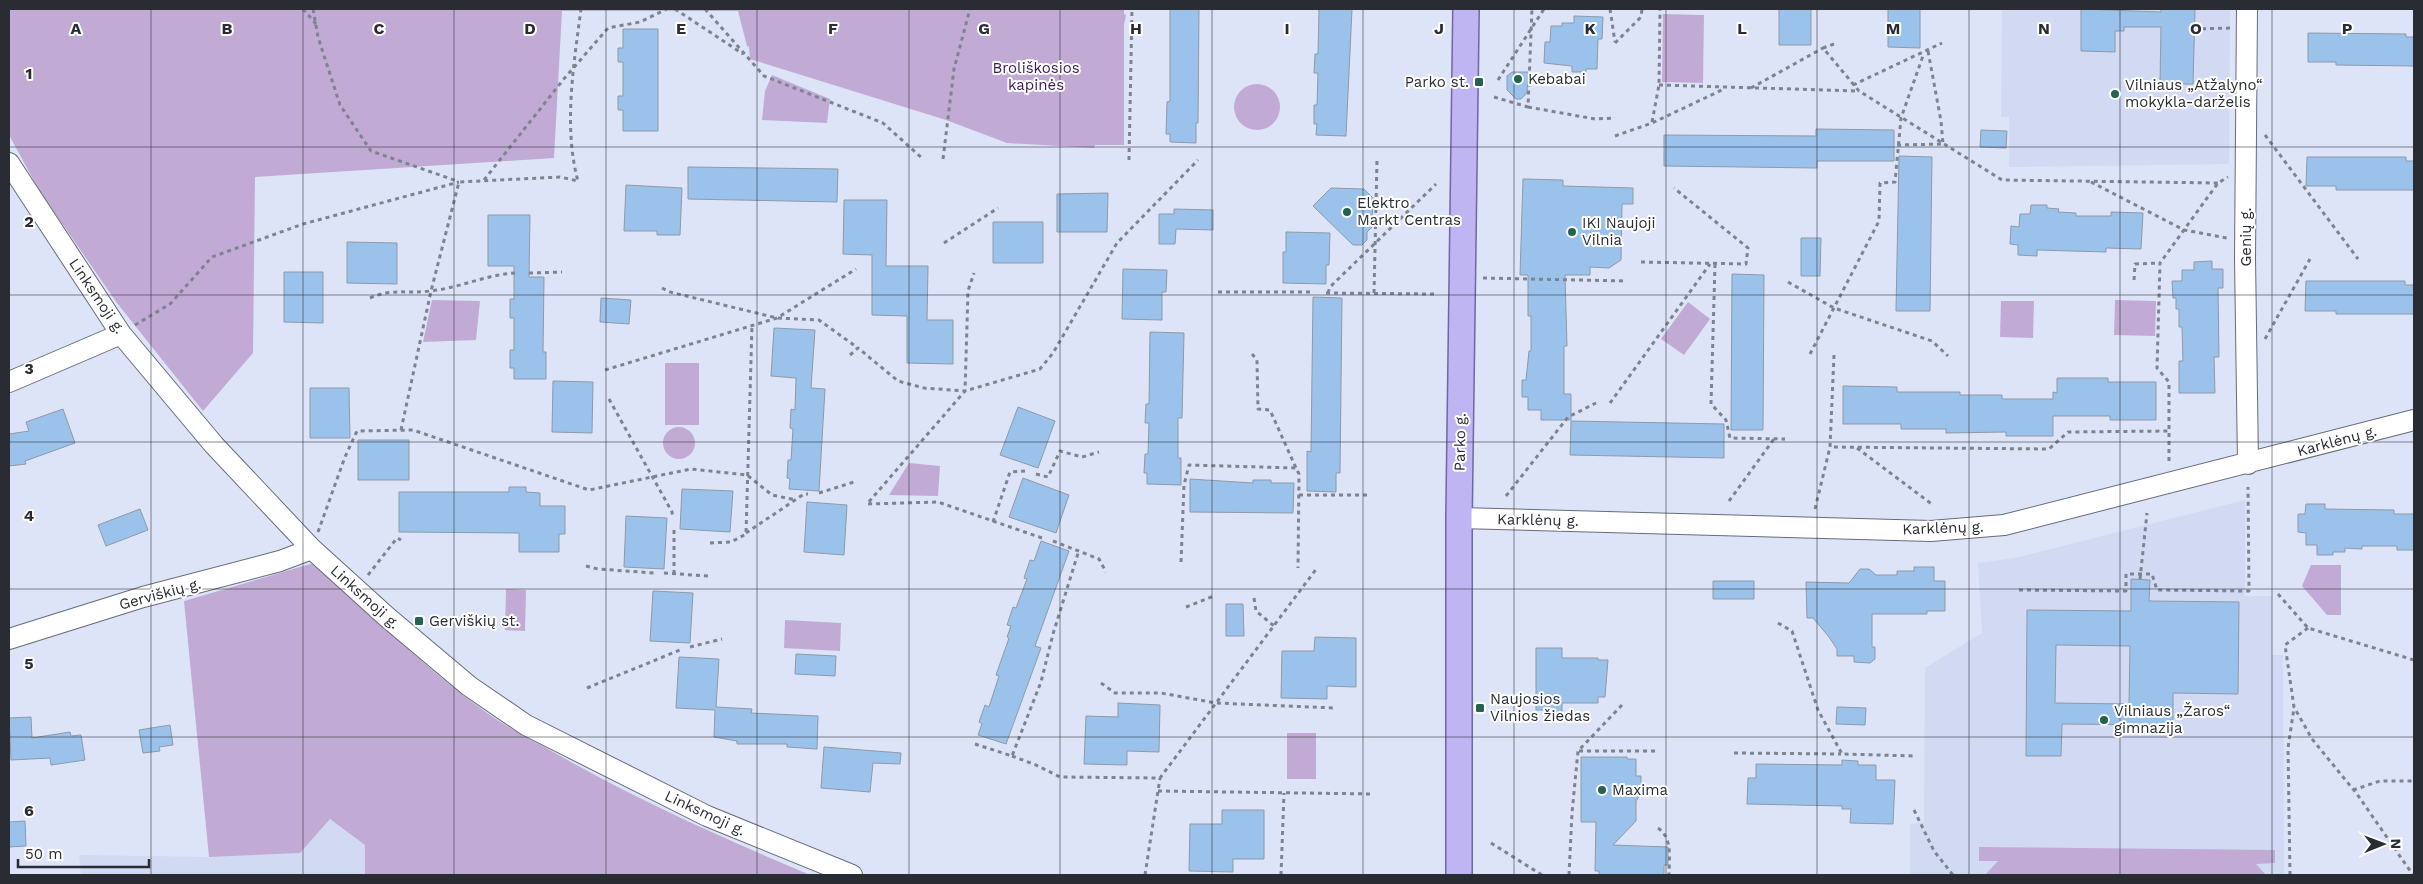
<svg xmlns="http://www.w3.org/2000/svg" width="2423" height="884" font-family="'Work Sans',sans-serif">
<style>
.built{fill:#d1d9f3}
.green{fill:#c1abd5}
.building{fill:#9bc2eb;stroke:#8d9aa9;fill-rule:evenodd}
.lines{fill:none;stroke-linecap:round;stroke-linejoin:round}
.minor-casing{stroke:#666c7d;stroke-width:22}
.major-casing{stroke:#6f65aa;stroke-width:28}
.path{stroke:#7f8390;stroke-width:3;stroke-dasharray:4 4;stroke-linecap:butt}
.minor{stroke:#fff;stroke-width:20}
.major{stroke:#bfb5f2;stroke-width:25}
.grid{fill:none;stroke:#292c33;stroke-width:1;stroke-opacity:0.55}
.poi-dot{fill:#226351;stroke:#fff;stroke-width:2}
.labels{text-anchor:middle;stroke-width:4;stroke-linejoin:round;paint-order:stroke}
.park-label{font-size:15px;fill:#3d1c54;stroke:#fff}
.poi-label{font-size:15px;fill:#292c33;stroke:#fff;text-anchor:start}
.street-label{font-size:15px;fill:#292c33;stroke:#fff}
.grid-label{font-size:16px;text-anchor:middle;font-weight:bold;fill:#292c33;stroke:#fff;stroke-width:4;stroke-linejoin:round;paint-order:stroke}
</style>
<rect width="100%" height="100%" fill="#dde4f7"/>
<!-- built -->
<path class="built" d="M 2002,9 L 2230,9 L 2229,164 L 2009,167 L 2009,117 L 2001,117 Z
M 2245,500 L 2245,596 L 2272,596 L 2272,655 L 2283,655 L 2284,875 L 1910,875 L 1910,824 L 1924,822 L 1925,668 L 1982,633 L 1978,563 L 2015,558 Z
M 330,819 L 365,845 L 365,875 L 81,875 L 79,855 L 209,857 L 300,853 Z"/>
<!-- green -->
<path class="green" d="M 9,9 L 1124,9 L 1124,14 L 1126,15 L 1124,25 L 1124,145 L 1095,145 L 1094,148 L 1007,143 L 946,120 L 750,59 L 749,47 L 747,46 L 738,11 L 562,11 L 554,158 L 255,177 L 253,353 L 203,411 L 117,303 L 39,190 L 9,135 Z
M 1663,14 L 1704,15 L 1703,83 L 1662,82 Z
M 772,75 L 830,99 L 827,123 L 762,120 L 765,91 Z
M1234 107a23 23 0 1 1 46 0a23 23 0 1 1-46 0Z
M 432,300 L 480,301 L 476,340 L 423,342 Z
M 2115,300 L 2156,301 L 2155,336 L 2114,335 Z
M 2001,301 L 2034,301 L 2033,338 L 2000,337 Z
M 1688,302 L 1710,319 L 1684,355 L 1661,339 Z
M 665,363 L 699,363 L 699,425 L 665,425 Z
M663 443a16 16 0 1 1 32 0a16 16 0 1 1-32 0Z
M 909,463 L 940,466 L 938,496 L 889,495 Z
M 317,562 C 375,618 432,676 499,721 C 517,733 536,742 555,753 C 637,800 723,838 810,875 L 365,875 L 365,845 L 330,819 L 300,853 L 209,857 L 184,601 Z
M 2311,565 L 2341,565 L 2341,615 L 2327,615 L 2302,586 Z
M 506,589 L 526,590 L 525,631 L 505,630 Z
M 785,620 L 841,623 L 840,651 L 784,648 Z
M 1287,733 L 1316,733 L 1316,779 L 1287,779 Z
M 1979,847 L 2275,850 L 2275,863 L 2256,864 L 2266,875 L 1985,875 L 1998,861 L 1979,861 Z"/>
<!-- building -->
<path class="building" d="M 1170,9 L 1199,9 L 1198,123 L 1196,123 L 1196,143 L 1170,142 L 1170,134 L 1166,134 L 1167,102 L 1170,101 Z
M 1319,9 L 1352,9 L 1346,136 L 1316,135 L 1317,124 L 1314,124 L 1314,105 L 1317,105 L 1318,73 L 1314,73 L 1315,54 L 1318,54 Z
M 1779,9 L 1811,9 L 1811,45 L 1779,45 Z
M 1888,9 L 1920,9 L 1920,48 L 1888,47 Z
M 2081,9 L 2161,12 L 2161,9 L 2195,9 L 2193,84 L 2160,84 L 2161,27 L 2124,27 L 2124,31 L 2115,31 L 2115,52 L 2081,51 Z
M 1574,16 L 1603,17 L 1602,39 L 1598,39 L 1597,69 L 1586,69 L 1586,72 L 1572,72 L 1572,66 L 1544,63 L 1545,42 L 1550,42 L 1551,26 L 1562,26 L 1562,23 L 1574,23 Z
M 623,29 L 658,29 L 658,131 L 623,131 L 623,110 L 618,110 L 618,96 L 623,96 L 623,62 L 618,62 L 618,48 L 623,48 Z
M 2308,33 L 2406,34 L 2406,37 L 2414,37 L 2414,66 L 2336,65 L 2336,62 L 2308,62 Z
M 1512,72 L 1528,72 L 1527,93 L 1521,99 L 1516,99 L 1507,90 L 1507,76 Z
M 1816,129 L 1894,130 L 1894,161 L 1817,161 L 1817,168 L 1664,166 L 1664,135 L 1816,136 Z
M 1981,130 L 2007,131 L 2006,148 L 1980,147 Z
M 1899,156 L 1932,157 L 1930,311 L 1896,311 Z
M 2307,157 L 2406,157 L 2406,161 L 2414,161 L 2414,190 L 2336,190 L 2336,186 L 2306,186 Z
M 688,167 L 838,169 L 837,202 L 688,199 Z
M 1523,179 L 1563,180 L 1563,186 L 1633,188 L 1633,204 L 1622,204 L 1621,260 L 1609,268 L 1590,267 L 1590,275 L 1565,275 L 1567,346 L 1564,346 L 1564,394 L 1571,394 L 1571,420 L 1541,420 L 1541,410 L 1528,410 L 1528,397 L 1522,397 L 1522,380 L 1526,380 L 1529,351 L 1531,351 L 1531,316 L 1528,316 L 1528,275 L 1520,275 Z
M 626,185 L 682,188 L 680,235 L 657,235 L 657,231 L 624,231 Z
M 1331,188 L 1364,189 L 1373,198 L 1372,227 L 1367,232 L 1367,240 L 1362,245 L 1353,245 L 1313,206 Z
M 1108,193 L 1107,232 L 1057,232 L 1057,194 Z
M 844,200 L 887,200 L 886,266 L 928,266 L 927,320 L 953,320 L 953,364 L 907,363 L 907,316 L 872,315 L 872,255 L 843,254 Z
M 2031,205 L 2047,205 L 2047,208 L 2059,209 L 2058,212 L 2076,213 L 2076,216 L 2111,216 L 2111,212 L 2143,213 L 2141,249 L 2106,248 L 2106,252 L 2037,250 L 2037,256 L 2018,255 L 2018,245 L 2010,244 L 2011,226 L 2019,227 L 2020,214 L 2030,214 Z
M 1174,209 L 1213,210 L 1213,230 L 1176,229 L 1175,244 L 1159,244 L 1159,214 L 1174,214 Z
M 488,215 L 530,215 L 529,277 L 544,277 L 543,352 L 546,352 L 546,379 L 514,379 L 514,368 L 510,368 L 510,350 L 514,350 L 514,318 L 510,318 L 510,299 L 514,299 L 514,266 L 488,266 Z
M 993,222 L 1043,222 L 1043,263 L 993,263 Z
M 1286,232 L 1330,233 L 1329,265 L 1326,265 L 1326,284 L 1283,283 L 1283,252 L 1286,252 Z
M 1801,238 L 1821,238 L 1820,276 L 1801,276 Z
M 347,242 L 397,243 L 397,284 L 347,283 Z
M 2212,261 L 2212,269 L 2223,269 L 2223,288 L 2218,288 L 2219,357 L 2214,357 L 2215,393 L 2179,393 L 2179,361 L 2183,361 L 2182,327 L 2179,327 L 2179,309 L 2176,309 L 2176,298 L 2173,298 L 2172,281 L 2182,281 L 2182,270 L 2194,270 L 2194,262 Z
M 1123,269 L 1167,270 L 1166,292 L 1162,292 L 1162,320 L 1122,319 Z
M 284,272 L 323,272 L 323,323 L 284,322 Z
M 1732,274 L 1764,275 L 1763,430 L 1731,430 Z
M 2306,281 L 2405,281 L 2405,285 L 2414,285 L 2414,314 L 2336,314 L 2336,311 L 2305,311 Z
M 1313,297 L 1342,298 L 1340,473 L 1336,473 L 1336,492 L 1307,491 L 1307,451 L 1311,452 Z
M 601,298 L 631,300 L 629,324 L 600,322 Z
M 774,328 L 815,330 L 811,388 L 825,389 L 819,491 L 789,489 L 790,479 L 787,478 L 788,460 L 791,460 L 793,429 L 790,428 L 791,409 L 795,410 L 796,378 L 771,376 Z
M 1150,332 L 1184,333 L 1182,418 L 1178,418 L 1178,458 L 1181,458 L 1181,485 L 1147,484 L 1147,473 L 1144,473 L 1145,454 L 1148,454 L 1149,423 L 1145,423 L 1146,404 L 1149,404 Z
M 2057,378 L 2108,378 L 2108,382 L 2156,382 L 2156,420 L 2110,420 L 2110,416 L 2053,416 L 2053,436 L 2006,436 L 2006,432 L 1946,433 L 1946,429 L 1901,429 L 1901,424 L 1843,424 L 1843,386 L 1897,387 L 1897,392 L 1960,392 L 1960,395 L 2002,395 L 2002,399 L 2053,399 L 2053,392 L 2057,393 Z
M 553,381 L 593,382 L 592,433 L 552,432 Z
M 310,388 L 349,388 L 350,438 L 310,438 Z
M 1018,407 L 1055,421 L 1038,468 L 1000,455 Z
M 63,409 L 75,443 L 25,461 L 26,464 L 9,466 L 9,434 L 29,431 L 26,422 Z
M 1571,421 L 1724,424 L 1724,458 L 1570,455 Z
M 358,440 L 409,440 L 409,480 L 358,480 Z
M 1023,478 L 1069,495 L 1056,533 L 1009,517 Z
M 1190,479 L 1253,483 L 1253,480 L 1271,480 L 1271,483 L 1294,483 L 1293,513 L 1190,512 Z
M 509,487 L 526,487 L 526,492 L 540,493 L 540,506 L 565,506 L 565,534 L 559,534 L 559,552 L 519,552 L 519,533 L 399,532 L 399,492 L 509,492 Z
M 682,489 L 733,491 L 730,532 L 680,529 Z
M 807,502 L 847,505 L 844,555 L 804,552 Z
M 2306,504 L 2325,504 L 2325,509 L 2394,510 L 2394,514 L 2414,514 L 2414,550 L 2397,550 L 2397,546 L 2362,546 L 2362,549 L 2345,548 L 2345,552 L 2333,552 L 2333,555 L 2317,555 L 2317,545 L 2306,545 L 2306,533 L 2298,532 L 2298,514 L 2305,514 Z
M 140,509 L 148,530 L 106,546 L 98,525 Z
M 626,516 L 667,518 L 664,569 L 624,567 Z
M 1041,541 L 1069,551 L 1035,646 L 1041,648 L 1006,744 L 978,735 L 982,724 L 979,722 L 985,705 L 989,707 L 999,676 L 996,675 L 1009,638 L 1007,637 L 1011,626 L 1007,625 L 1013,607 L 1016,608 L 1027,579 L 1024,578 L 1030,560 L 1034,561 Z
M 1914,567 L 1934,567 L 1934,581 L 1945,581 L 1945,611 L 1927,611 L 1927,614 L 1872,614 L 1872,647 L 1875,647 L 1875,659 L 1870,663 L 1854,662 L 1854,656 L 1837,656 L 1837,649 L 1829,637 L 1813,618 L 1807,618 L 1806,582 L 1849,583 L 1860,569 L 1869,569 L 1876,575 L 1897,575 L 1897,571 L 1914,571 Z
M 2131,579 L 2150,580 L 2149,601 L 2239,602 L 2238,694 L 2173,693 L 2173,725 L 2062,724 L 2061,756 L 2026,756 L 2027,610 L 2131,611 ZM 2056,645 L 2130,646 L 2129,704 L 2055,703 Z
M 1713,581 L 1754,581 L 1754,599 L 1713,599 Z
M 653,591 L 693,593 L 690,643 L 650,641 Z
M 1226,604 L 1243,604 L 1244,636 L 1226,636 Z
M 1315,637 L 1356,638 L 1356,687 L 1327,686 L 1327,699 L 1281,698 L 1282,651 L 1314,651 Z
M 1536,648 L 1562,648 L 1562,658 L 1598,658 L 1598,660 L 1608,660 L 1605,697 L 1598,697 L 1598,703 L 1562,703 L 1562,716 L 1548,716 L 1549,710 L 1536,710 Z
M 796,654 L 836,656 L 835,676 L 795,674 Z
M 679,657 L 719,659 L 716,707 L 752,709 L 751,713 L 818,716 L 817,749 L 787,747 L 787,744 L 737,744 L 737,741 L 714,737 L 715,710 L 676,708 Z
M 1118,703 L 1160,705 L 1159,752 L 1127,751 L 1127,765 L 1084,764 L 1086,716 L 1118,717 Z
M 1837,707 L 1866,708 L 1865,725 L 1836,724 Z
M 31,717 L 32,738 L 70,732 L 71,736 L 81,735 L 85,760 L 51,765 L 50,758 L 11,760 L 9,718 Z
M 170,725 L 173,745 L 159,747 L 160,751 L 143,753 L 139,730 Z
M 824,747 L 901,753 L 900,764 L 873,763 L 870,792 L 821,788 Z
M 1581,757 L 1627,757 L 1627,759 L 1636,759 L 1636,776 L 1641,776 L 1641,794 L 1636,801 L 1636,821 L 1613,845 L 1668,847 L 1668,865 L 1664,865 L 1664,875 L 1599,875 L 1599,871 L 1595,871 L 1596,822 L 1581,822 Z
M 1842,760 L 1858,761 L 1858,765 L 1876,765 L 1876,780 L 1895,780 L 1893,824 L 1850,823 L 1851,809 L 1842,809 L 1842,806 L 1747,804 L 1748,778 L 1756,778 L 1756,764 L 1842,765 Z
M 1222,810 L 1264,810 L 1264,859 L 1233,859 L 1233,872 L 1189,871 L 1190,824 L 1222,824 Z
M 25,821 L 26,846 L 9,847 L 9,822 Z"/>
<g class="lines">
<defs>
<path id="minor" d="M 2247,9 L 2245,258 L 2248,464
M 9,163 L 121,334 L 214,445 L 312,549 L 387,617 L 469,686 L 526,725 L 707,816 L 852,875
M 9,382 L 121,334
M 1459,518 L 1931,531 L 2004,525 L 2414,420
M 9,639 L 143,597 L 280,561 L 312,549"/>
<path id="major" d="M 1459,875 L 1459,518 L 1466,9"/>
</defs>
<!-- minor casing -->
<use href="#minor" class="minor-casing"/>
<!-- major casing -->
<use href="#major" class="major-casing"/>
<!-- path -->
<path class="path" d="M 303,9 L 316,24
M 313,9 L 318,37 L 340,105 L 371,151 L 457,181
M 675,9 L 743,54
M 705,9 L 764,76 L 883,123 L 923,159
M 1610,9 L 1615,42
M 2194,29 L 2231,28
M 1615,43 L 1641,17 L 1642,9
M 1834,44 L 1823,48 L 1859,91 L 2002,180 L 2218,183
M 1498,80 L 1544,9
M 1659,85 L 1858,91
M 1853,85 L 1942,43
M 1751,88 L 1823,48
M 1494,97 L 1528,107 L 1532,9
M 1528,107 L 1595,119 L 1615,118
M 1652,122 L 1659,85 L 1660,9
M 2265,135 L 2358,259
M 1615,136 L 1652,123 L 1724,89
M 1897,145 L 1943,144 L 1941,121 L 1928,51
M 943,159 L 954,69 L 970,9
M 1129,160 L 1132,9
M 484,180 L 563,80 L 608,28 L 640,22 L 667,9
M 2091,182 L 2184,230 L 2227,238
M 944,243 L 998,208
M 1641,262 L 1746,264 L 1748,248 L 1674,188
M 1715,264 L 1711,404 L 1726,420 L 1730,438 L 1785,439
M 529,273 L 562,272
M 1483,278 L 1625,281
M 2134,280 L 2135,264 L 2160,263
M 1788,282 L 1834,308 L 1932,341 L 1948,356
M 662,288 L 670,292 L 777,318 L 819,320 L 858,348
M 1218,292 L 1314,292
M 1326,293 L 1435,294
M 1328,293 L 1330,287 L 1436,184
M 1374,293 L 1377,160
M 370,298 C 393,288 407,294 430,291 C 460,288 487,274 517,273
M 135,325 L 170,304 L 212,257 L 303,224 L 459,182
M 2265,339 L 2310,259
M 1252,354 L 1257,360 L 1258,409 L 1270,410 L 1296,468
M 1810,354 L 1879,221 L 1880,183 L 1895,182 L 1901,118 L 1924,53
M 850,355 L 858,348 L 898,381 L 924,388 L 965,391 L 968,291 L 974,273
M 1834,355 L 1830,447 L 2049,449 L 2068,432 L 2169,431
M 605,370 L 777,318 L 856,269
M 609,399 L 672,512 L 673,518
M 1610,403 L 1710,264
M 401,430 L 431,291 L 459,182 L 560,177 L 578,181 C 563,127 574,63 581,9
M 1857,448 L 1933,505
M 2169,461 L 2169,382 L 2157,368 L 2160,263 L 2218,183 L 2228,177
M 1036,474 L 1048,477 L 1060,451 L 1082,457 L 1099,452
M 819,493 L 854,482
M 1299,495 L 1369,495
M 1506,496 L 1568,417 L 1596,403
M 1729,501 L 1774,439
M 1815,509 L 1830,447
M 993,522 L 1010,472 L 1025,471
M 318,532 L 345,457 L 357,431 L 413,430 L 589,490 L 691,469 L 747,475 L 772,495 L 796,500
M 746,533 L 804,494 L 808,494
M 1042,538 L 938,502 L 867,504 L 965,391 L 1040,369 L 1053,353 L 1117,243 L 1198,160
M 1053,541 L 1099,559 L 1106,572
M 710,543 L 731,542 L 746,534 L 752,325
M 1181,562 L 1184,485 L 1189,465 L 1296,468 L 1299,474 L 1298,568
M 586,566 L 598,569 L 654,573
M 664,573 L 708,576
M 674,574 L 674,529
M 368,575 L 397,538 L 401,540
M 2140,579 L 2147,513
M 2019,590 L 2126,591 L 2126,574 L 2152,574 L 2157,590 L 2249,591 L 2248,487
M 2278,594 L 2308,628 L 2414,660
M 1254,598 L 1256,611 L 1274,626
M 1186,607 L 1214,596
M 1778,623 L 1792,631 L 1818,710 L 1842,754 L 1915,756
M 2308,628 L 2285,645 L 2294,707 L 2312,739 L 2357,794 L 2413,875
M 690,647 L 722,639
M 1101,683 L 1115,693 L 1161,693 L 1216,703 L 1335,708
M 587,688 L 680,650
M 975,744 L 1012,756 L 1041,682 L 1053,634 L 1079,550
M 1579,751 L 1656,751
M 1734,753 L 1841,754
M 1012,756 L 1036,765 L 1060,777 L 1160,778 L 1317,568
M 2353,790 L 2380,781 L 2414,781
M 1158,791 L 1373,794
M 1914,810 L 1934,851 L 1953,875
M 1658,828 C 1673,838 1669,859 1669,875
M 1491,843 L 1542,875
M 1145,875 L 1160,778
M 1281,875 L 1284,793
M 1569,875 L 1572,813 L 1578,751 L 1622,705
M 2290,875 L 2288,748 L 2294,708"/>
<!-- minor -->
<use href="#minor" class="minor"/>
<!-- major -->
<use href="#major" class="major"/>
</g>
<!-- grid -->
<path class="grid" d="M 151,9 L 151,875M 303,9 L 303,875M 454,9 L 454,875M 606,9 L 606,875M 757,9 L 757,875M 909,9 L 909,875M 1060,9 L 1060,875M 1212,9 L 1212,875M 1363,9 L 1363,875M 1514,9 L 1514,875M 1666,9 L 1666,875M 1817,9 L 1817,875M 1969,9 L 1969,875M 2120,9 L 2120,875M 2272,9 L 2272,875M 9,147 L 2414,147M 9,295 L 2414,295M 9,442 L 2414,442M 9,589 L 2414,589M 9,737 L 2414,737"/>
<!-- markers -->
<g class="poi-dot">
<circle cx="1518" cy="79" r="5"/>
<rect x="1474" y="77" width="10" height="10" rx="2.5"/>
<circle cx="2115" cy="94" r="5"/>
<circle cx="1347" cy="212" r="5"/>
<circle cx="1572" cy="232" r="5"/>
<rect x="414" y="616" width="10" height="10" rx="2.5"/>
<rect x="1475" y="703" width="10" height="10" rx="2.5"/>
<circle cx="2104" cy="720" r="5"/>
<circle cx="1602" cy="790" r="5"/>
</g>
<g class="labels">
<!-- park labels -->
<g class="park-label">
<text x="1036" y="73">Broliškosios<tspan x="1036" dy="17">kapinės</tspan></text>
</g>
<!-- poi labels -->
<g class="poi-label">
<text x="1528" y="84">Kebabai</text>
<text x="1469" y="87" text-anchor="end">Parko st.</text>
<text x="2125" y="90">Vilniaus „Atžalyno“<tspan x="2125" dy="17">mokykla-darželis</tspan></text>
<text x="1357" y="208">Elektro<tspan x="1357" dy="17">Markt Centras</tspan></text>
<text x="1582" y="228">IKI Naujoji<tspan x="1582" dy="17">Vilnia</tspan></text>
<text x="429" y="626">Gerviškių st.</text>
<text x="1490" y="704">Naujosios<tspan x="1490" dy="17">Vilnios žiedas</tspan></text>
<text x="2114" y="716">Vilniaus „Žaros“<tspan x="2114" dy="17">gimnazija</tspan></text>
<text x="1612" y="795">Maxima</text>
</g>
<!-- street labels -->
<g class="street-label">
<text transform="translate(2246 237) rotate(-90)" y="5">Genių g.</text>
<text transform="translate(97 296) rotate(56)" y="5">Linksmoji g.</text>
<text transform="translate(2337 441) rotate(-15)" y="5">Karklėnų g.</text>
<text transform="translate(1460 442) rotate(-89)" y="5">Parko g.</text>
<text transform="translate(1538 520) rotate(1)" y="5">Karklėnų g.</text>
<text transform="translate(1943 528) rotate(-2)" y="5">Karklėnų g.</text>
<text transform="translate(160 594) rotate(-15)" y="5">Gerviškių g.</text>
<text transform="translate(365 597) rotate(42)" y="5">Linksmoji g.</text>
<text transform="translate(705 813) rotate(25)" y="5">Linksmoji g.</text>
</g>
</g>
<g class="grid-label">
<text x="76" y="34">A</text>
<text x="227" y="34">B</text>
<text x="379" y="34">C</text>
<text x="530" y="34">D</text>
<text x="681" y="34">E</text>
<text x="833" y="34">F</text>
<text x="984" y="34">G</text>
<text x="1136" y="34">H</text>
<text x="1287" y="34">I</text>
<text x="1439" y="34">J</text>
<text x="1590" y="34">K</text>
<text x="1742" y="34">L</text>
<text x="1893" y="34">M</text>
<text x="2044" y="34">N</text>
<text x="2196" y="34">O</text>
<text x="2347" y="34">P</text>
<text x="29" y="79">1</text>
<text x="29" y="227">2</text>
<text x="29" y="374">3</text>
<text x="29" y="521">4</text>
<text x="29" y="669">5</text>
<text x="29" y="816">6</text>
</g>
<!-- border -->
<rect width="2423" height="884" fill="none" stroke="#292c33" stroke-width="20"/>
<!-- north arrow -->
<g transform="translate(2383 844) rotate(89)" stroke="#ffffff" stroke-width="4" paint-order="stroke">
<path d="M0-4L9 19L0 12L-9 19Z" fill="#292c33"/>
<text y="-8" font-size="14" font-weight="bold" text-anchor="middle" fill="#292c33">N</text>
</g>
<!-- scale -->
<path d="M18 859v8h131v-8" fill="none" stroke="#292c33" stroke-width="2.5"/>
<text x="25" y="859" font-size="15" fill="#292c33" stroke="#ffffff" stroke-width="4" paint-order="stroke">50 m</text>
</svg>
